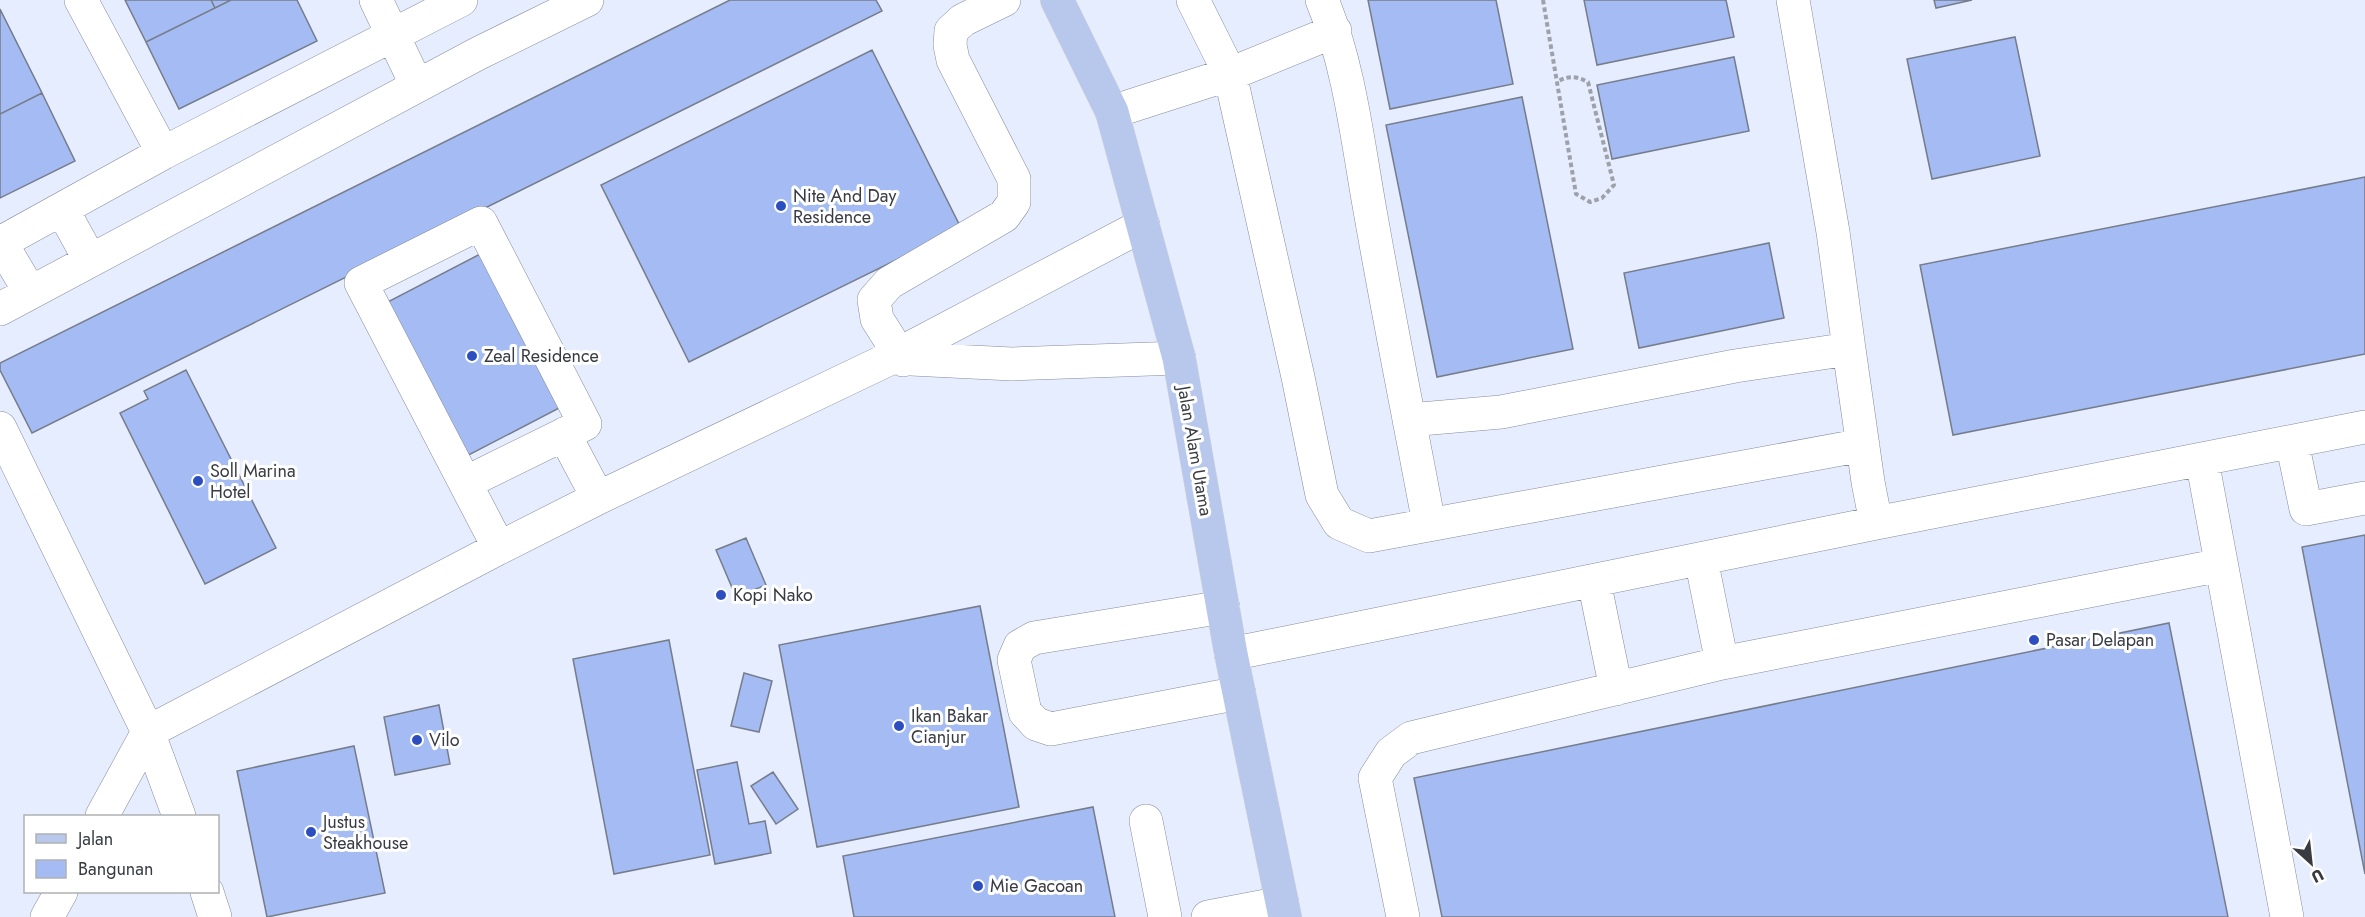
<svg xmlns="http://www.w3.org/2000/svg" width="2365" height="917" font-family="Jost,sans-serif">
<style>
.built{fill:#e5edff;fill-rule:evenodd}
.building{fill:#a4bbf3;stroke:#767c8a;stroke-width:1.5}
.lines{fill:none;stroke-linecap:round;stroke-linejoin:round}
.minor-casing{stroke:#858c9a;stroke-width:34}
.major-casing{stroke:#d3d4d5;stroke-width:34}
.path{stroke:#9ea1a9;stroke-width:4;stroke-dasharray:4.5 3;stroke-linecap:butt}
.minor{stroke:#fff;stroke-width:33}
.major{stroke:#b8c7ec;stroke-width:33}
.poi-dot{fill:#2d4ebe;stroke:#fff;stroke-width:2}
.labels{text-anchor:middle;stroke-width:6;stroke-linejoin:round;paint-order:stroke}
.poi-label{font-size:18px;fill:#383b41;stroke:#fff;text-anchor:start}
.street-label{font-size:18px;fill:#383b41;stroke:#fff}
</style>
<rect width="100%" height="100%" fill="#f0f4fe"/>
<!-- built -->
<path class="built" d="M 0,0 L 2365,0 L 2365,917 L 0,917 ZM 26,816 L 218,816 L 218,892 L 26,892 Z"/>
<!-- building -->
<path class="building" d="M 125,0 L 211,0 L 215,8 L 146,42 Z
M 211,0 L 231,0 L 215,8 Z
M 231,0 L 297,0 L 317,41 L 179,109 L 146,42 Z
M 730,0 L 876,0 L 882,11 L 32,433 L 0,370 L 0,363 Z
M 1368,0 L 1496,0 L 1513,84 L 1390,109 Z
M 1584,0 L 1726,0 L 1734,37 L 1597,65 Z
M 1934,0 L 1972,0 L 1936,8 Z
M 0,9 L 42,93 L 0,114 Z
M 2015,37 L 2040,156 L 1932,179 L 1907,59 Z
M 872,50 L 961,228 L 689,362 L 601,185 Z
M 1734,57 L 1749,131 L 1612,159 L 1597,85 Z
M 42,93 L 75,161 L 0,198 L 0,114 Z
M 1522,97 L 1573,349 L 1437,377 L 1386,125 Z
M 2365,177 L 2365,354 L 1953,435 L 1920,265 Z
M 1769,243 L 1784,318 L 1639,348 L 1624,273 Z
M 486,251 L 565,405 L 457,461 L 378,307 Z
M 186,370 L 276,548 L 205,584 L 120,413 L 148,399 L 144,391 Z
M 2365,535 L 2365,874 L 2302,547 Z
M 746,538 L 766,585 L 736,597 L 716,550 Z
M 980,606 L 1019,807 L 817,847 L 779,645 Z
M 2169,623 L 2228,917 L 1442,917 L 1414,778 Z
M 669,640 L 710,855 L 614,874 L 573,659 Z
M 744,673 L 772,681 L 759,732 L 731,726 Z
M 439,705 L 450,764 L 395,775 L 384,717 Z
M 354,746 L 385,893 L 267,917 L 237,771 Z
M 737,762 L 749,824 L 765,821 L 771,853 L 715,864 L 697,770 Z
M 773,772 L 798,809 L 776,824 L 751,786 Z
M 1093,807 L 1115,917 L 854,917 L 843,856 Z"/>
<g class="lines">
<defs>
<path id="minor" d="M 81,0 L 163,153
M 376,0 L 417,86
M 1193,0 L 1230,74 L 1298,377 L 1322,495 L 1339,523 L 1369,536 L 1863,445
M 1322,0 C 1350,67 1358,145 1371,216 C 1389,319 1410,422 1429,524
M 1112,112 L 1230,74 L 1335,31
M 62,209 L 90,260
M 0,243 L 163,153 L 461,0
M 1,243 L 30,292
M 0,309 L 479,53 L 587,0
M 1849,349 L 1868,482 L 1876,523
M 891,358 L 1012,364 L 1179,358
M 903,360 L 877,319 L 874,300 L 889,283 L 1004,216 L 1014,202 L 1014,179 L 953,60 L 950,45 L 951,31 L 963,20 L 1004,0
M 1409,420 L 1501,412 L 1735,366 L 1849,349 L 1833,232 L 1793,0
M 0,428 L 148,732 L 179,816
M 564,434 L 598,498
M 2292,442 L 2306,509 L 2365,498
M 2202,460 L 2287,917
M 465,483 L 585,424 L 481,223 L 361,283 L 499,548
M 1701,559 L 1722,663
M 1594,581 L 1616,689
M 1223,607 L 1034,638 L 1020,646 L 1014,660 L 1025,712 L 1036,724 L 1051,729 L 1239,693
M 1231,654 L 1876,523 L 2365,427
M 102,816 L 148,732 L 499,548 L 598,498 L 891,358 L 1143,225
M 1146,821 L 1165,917
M 207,892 L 215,917
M 47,917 L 61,892
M 1208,917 L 1282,903
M 1403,917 L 1375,778 L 1391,753 L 1411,738 L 1722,663 L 2221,565"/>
<path id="major" d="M 1057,0 L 1112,112 L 1179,358 L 1231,654 L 1285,917"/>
</defs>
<!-- minor casing -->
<use href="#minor" class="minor-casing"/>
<!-- major casing -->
<use href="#major" class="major-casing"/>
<!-- path -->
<path class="path" d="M 1543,0 L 1576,194 L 1590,202 L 1602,198 L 1614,185 L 1588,82 C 1576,76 1569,75 1557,82"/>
<!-- minor -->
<use href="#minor" class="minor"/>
<!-- major -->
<use href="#major" class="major"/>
</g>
<!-- markers -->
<g class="poi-dot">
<circle cx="781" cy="206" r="6"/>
<circle cx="472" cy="356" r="6"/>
<circle cx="198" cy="481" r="6"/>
<circle cx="721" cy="595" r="6"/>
<circle cx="2034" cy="640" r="6"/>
<circle cx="899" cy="726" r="6"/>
<circle cx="417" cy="740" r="6"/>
<circle cx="311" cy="832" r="6"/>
<circle cx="978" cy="886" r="6"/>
</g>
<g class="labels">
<!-- poi labels -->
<g class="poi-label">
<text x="793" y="202">Nite And Day<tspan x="793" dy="21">Residence</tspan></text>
<text x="484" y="362">Zeal Residence</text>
<text x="210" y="477">Soll Marina<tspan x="210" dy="21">Hotel</tspan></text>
<text x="733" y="601">Kopi Nako</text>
<text x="2046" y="646">Pasar Delapan</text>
<text x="911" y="722">Ikan Bakar<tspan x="911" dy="21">Cianjur</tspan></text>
<text x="429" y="746">Vilo</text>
<text x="323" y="828">Justus<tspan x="323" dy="21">Steakhouse</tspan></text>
<text x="990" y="892">Mie Gacoan</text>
</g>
<!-- street labels -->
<g class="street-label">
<text transform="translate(1195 451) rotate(80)" y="6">Jalan Alam Utama</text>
</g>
</g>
<!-- legend -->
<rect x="24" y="815" width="195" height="78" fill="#ffffff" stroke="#afb1b3" stroke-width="1.5"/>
<rect x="36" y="834" width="30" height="9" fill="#b8c7ec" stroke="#afb1b3" stroke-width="1.5"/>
<text x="78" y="845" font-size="18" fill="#383b41">Jalan</text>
<rect x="36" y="860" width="30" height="18" fill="#a4bbf3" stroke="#afb1b3" stroke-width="1.5"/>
<text x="78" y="875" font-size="18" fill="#383b41">Bangunan</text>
<!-- north arrow -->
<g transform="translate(2311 863) rotate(153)" stroke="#ffffff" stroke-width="4.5" paint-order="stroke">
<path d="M0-4.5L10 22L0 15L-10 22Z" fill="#383b41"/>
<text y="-9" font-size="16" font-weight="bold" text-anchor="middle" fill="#383b41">U</text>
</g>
</svg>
